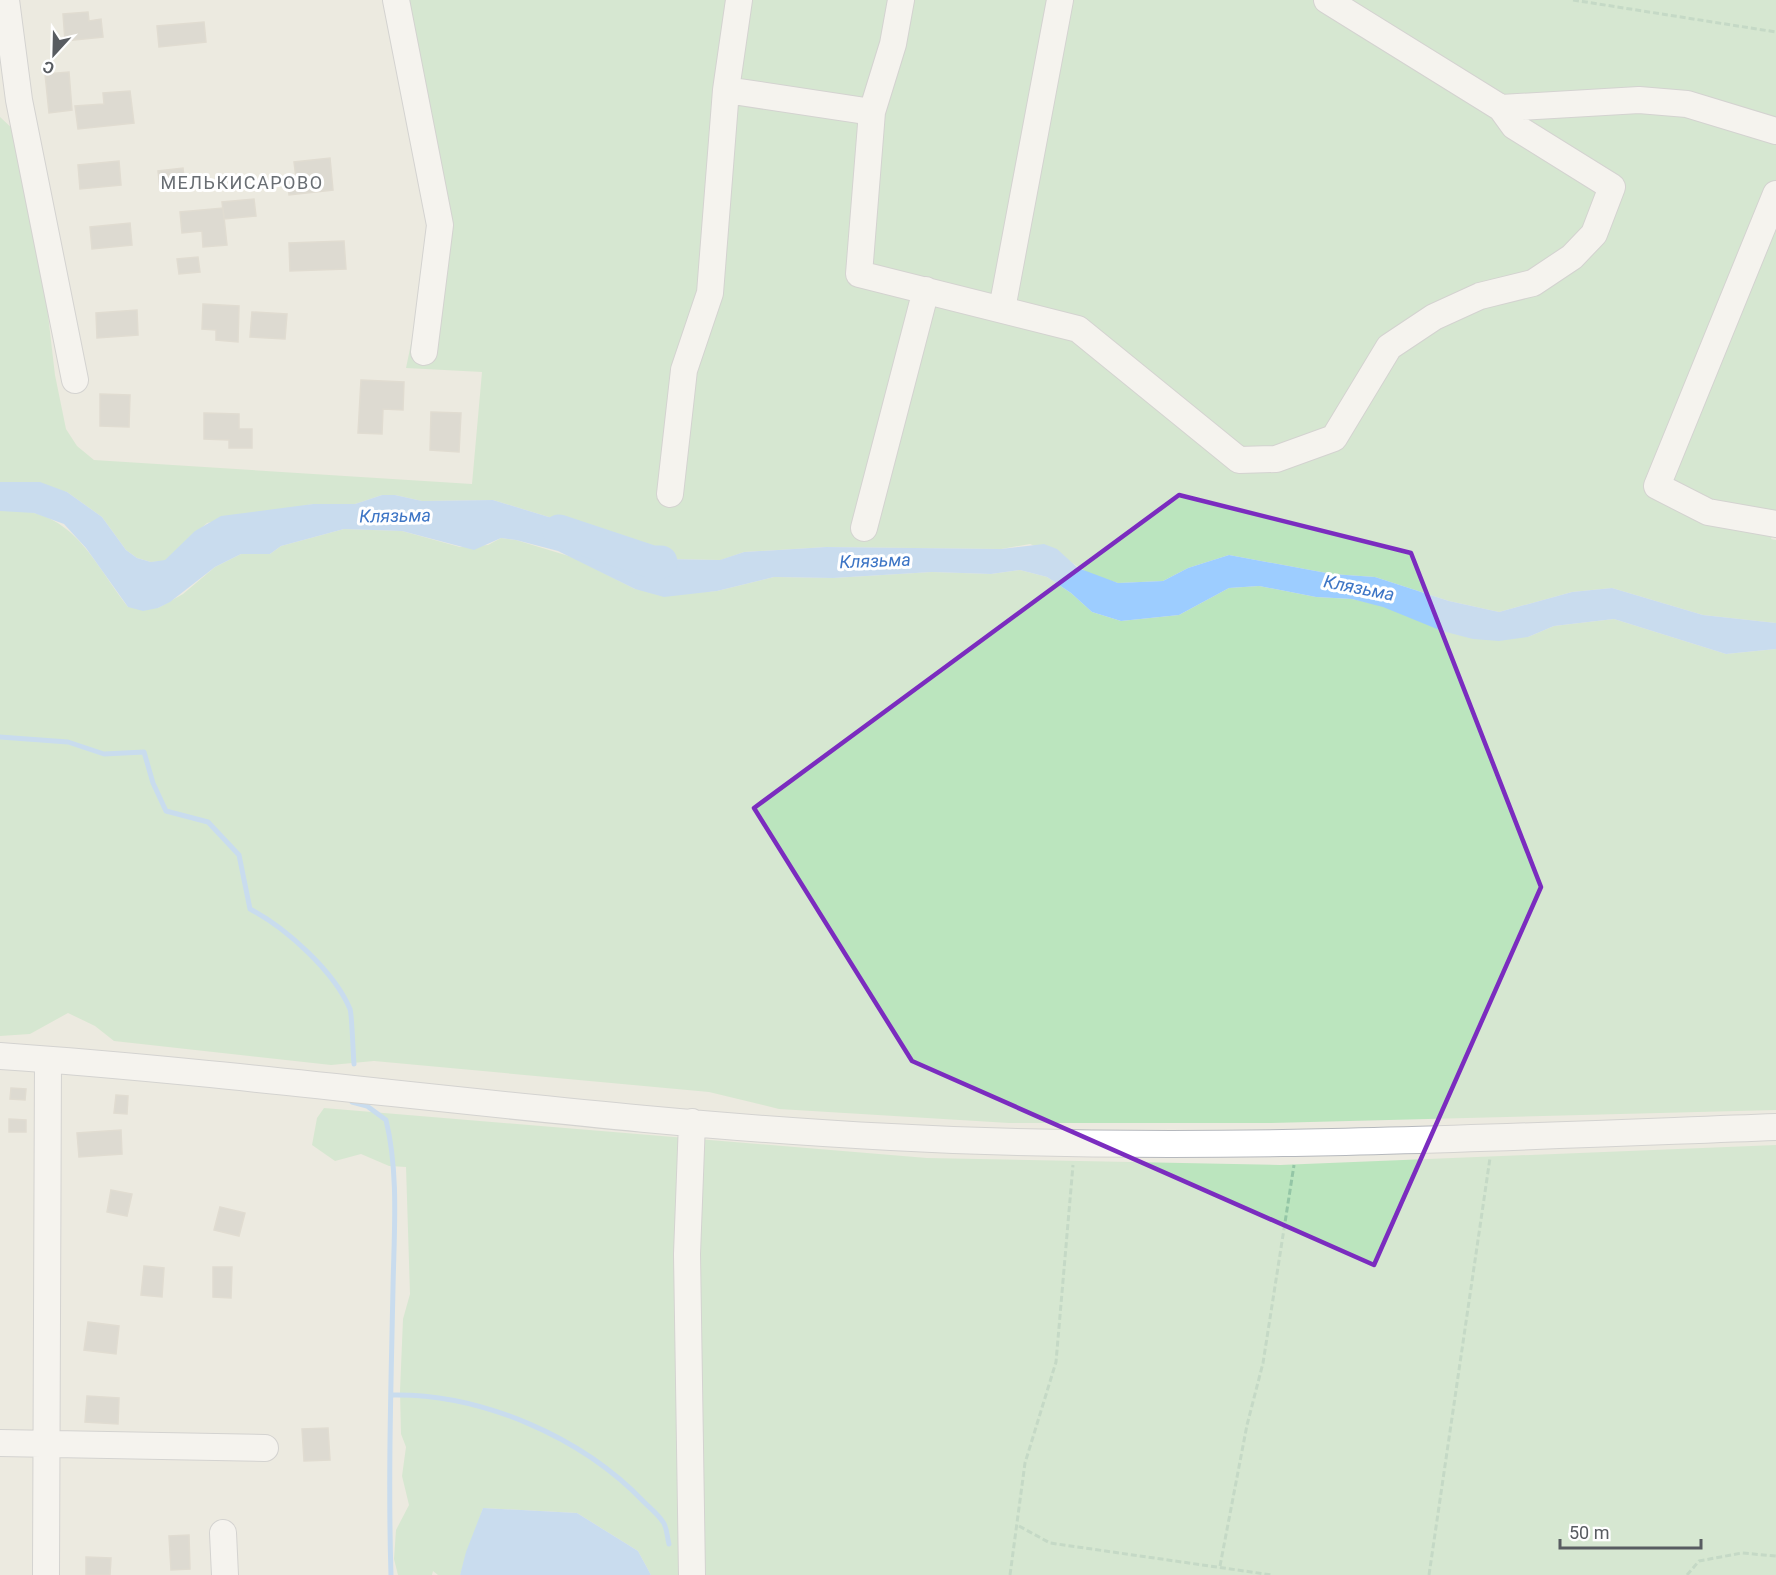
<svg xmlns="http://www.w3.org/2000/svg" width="1776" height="1575" font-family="Roboto,sans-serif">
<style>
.green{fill:#bbe5be}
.water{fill:#9dcdff}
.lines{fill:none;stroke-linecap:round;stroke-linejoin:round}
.stream{stroke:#9dcdff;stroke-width:5}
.river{stroke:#9dcdff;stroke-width:33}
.building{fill:#c9c7bf;stroke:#d1ccbe;stroke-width:1.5}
.minor-casing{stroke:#b5b8bd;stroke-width:28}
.path{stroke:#94c6a6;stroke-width:3;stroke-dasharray:6 3;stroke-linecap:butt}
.minor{stroke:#fff;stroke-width:26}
.marked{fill:none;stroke:#7b2cbf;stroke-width:4.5;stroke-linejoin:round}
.labels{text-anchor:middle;stroke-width:6;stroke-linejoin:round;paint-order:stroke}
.neighbourhood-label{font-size:18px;letter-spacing:1.5px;fill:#696e73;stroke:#fff}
.water-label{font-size:18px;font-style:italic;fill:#3d75c5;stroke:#fff}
</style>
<rect width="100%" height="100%" fill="#eceae0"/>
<!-- green -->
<path class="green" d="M 386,0 L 1776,0 L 1776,525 L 1771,539 L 1776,540 L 1776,623 L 1703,615 L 1612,588 L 1572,592 L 1499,612 L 1449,601 L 1375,577 L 1332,574 L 1229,555 L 1188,568 L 1163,581 L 1118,583 L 1091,575 L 1068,560 L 1030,544 L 1001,549 L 826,547 L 744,552 L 721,560 L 664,559 L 610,549 L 562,521 L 493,500 L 422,501 L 395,495 L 382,495 L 355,504 L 313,504 L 207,523 L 165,561 L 151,562 L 137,558 L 126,550 L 102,517 L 67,492 L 25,483 L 0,482 L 0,117 L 14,130 L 42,263 L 55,375 L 66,429 L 77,446 L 94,460 L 472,484 L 482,372 L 406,368 L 424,281 L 430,197 Z
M 0,511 C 71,504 91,559 128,607 L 158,608 L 183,594 L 215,567 L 241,554 L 270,554 L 281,546 L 344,529 L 402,531 L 460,547 L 488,545 L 501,538 L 516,540 L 572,557 L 635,589 L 692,593 L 717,591 L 774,577 L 833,578 L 932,572 L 991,574 L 1020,570 L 1047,577 L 1071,593 L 1092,612 L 1121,621 L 1179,615 L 1229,588 L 1259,586 L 1316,597 L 1352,599 L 1528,637 L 1554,626 L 1614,619 L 1726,654 L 1776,649 L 1776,1110 L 1271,1123 L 1009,1123 L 779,1109 L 709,1092 L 374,1061 L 331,1065 L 114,1041 L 95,1026 L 68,1013 L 30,1034 L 0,1036 Z
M 324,1108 L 927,1158 L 1280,1165 L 1776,1145 L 1776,1575 L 651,1575 L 638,1551 L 577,1513 L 483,1508 L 460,1575 L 438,1575 L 433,1571 L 432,1575 L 398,1575 L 394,1559 L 396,1530 L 409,1505 L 402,1476 L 406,1447 L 401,1434 L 400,1391 L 403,1319 L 410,1294 L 406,1167 L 389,1166 L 361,1154 L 335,1161 L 312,1145 L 317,1118 Z"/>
<!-- water -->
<path class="water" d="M 0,482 L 40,482 L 67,492 L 102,517 L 126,550 L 137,558 L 151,562 L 165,560 L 195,531 L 221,516 L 313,504 L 355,504 L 382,495 L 395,495 L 422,501 L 493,500 L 562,521 L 610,549 L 664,559 L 720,560 L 744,552 L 826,547 L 1001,549 L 1044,544 L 1057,549 L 1078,568 L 1118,583 L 1163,581 L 1188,568 L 1229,555 L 1332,574 L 1375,577 L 1449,601 L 1499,612 L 1572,592 L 1612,588 L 1703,615 L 1776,623 L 1776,649 L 1726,654 L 1614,619 L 1554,626 L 1528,637 L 1499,641 L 1473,639 L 1442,631 L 1383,607 L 1352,599 L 1316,597 L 1259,586 L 1229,588 L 1179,615 L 1121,621 L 1092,612 L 1071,593 L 1047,577 L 1020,570 L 991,574 L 932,572 L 833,578 L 774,577 L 717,591 L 664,597 L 635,589 L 558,551 L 516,540 L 501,538 L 474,550 L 402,531 L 344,529 L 281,546 L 270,554 L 241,554 L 215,567 L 170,602 L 158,608 L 143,611 L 128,607 L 86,548 L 64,524 L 34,513 L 0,511 Z
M 483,1508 L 577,1513 L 638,1551 L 651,1575 L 460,1575 L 466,1552 Z"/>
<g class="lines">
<!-- stream -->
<path class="stream" d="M 0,737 L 68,742 L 104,754 L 144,752 L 153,783 L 166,811 L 208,822 L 239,855 L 250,909 C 286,928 334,971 350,1009 C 352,1014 353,1054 354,1064
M 352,1102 L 367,1106 L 386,1120 C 399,1173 394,1233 393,1288 C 391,1384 388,1479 391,1575
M 391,1395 C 481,1393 582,1437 644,1502 C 650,1508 658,1514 663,1522 C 667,1527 667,1537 669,1544"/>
<!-- river -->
<path class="river" d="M 559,531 L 652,562 L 661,562"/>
</g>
<!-- building -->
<path class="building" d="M 88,12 L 89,21 L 101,19 L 103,37 L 65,41 L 63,14 Z
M 204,22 L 206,42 L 159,47 L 157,26 Z
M 69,72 L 72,110 L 49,113 L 45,74 Z
M 130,91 L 134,123 L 78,129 L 75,106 L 104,104 L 103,93 Z
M 330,158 L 333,190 L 289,195 L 287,179 L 296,178 L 294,162 Z
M 119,161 L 121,185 L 80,189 L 78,165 Z
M 183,168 L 185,187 L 160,189 L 158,171 Z
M 254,199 L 256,216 L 224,219 L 222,202 Z
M 223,208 L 227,245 L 203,247 L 202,231 L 182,233 L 180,212 Z
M 130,223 L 132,245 L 92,249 L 90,227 Z
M 344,241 L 346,269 L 290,271 L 289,243 Z
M 198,257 L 200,272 L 179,274 L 177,259 Z
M 203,304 L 239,306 L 238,342 L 216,340 L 216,330 L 202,329 Z
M 137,310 L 138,335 L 97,338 L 96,313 Z
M 252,312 L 287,314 L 285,339 L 250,337 Z
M 361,380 L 404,382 L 403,410 L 383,409 L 382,434 L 358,433 Z
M 100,394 L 130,395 L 129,427 L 100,426 Z
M 431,412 L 461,413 L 459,452 L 430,450 Z
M 204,413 L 239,414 L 239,429 L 252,429 L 252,448 L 229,448 L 229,440 L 204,439 Z
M 11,1088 L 26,1089 L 25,1100 L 10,1099 Z
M 116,1095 L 128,1096 L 127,1114 L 114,1113 Z
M 9,1119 L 26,1120 L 26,1132 L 9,1132 Z
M 121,1130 L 122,1154 L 79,1157 L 77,1133 Z
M 111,1190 L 132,1194 L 127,1216 L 107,1212 Z
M 220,1207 L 245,1213 L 239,1236 L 214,1230 Z
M 144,1266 L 164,1268 L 162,1297 L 141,1295 Z
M 213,1267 L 232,1267 L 231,1298 L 213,1297 Z
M 88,1322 L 119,1326 L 116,1354 L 84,1350 Z
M 87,1396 L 119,1398 L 118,1424 L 85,1422 Z
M 328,1428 L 330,1460 L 304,1461 L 302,1429 Z
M 189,1535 L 190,1569 L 171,1570 L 169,1536 Z
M 86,1557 L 111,1558 L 110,1575 L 86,1575 Z"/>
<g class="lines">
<defs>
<path id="minor" d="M 6,0 L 19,100 L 75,380
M 396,0 L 440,225 L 424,352
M 739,0 L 726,90 L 872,112
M 901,0 L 893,44 L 872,112 L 859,274 L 1078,329 L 1239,460 L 1276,459 L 1334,438 L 1389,347 L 1434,317 L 1480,296 L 1533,283 L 1572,257 L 1594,234 L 1612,187 L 1514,126 L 1501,108
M 1327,0 L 1501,108 L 1639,100 L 1687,104 L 1776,131
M 1776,194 L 1657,486 L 1708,512 L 1776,524
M 1002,309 L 1060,0
M 670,494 L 684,370 L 710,293 L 726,90
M 864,528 L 926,290
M 0,1056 C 297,1077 593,1122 891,1137 C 1186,1153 1481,1138 1776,1127
M 0,1443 L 265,1448
M 223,1533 L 225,1575
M 46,1575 L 48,1060
M 692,1575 L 687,1254 L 692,1122"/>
</defs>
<!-- minor casing -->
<use href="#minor" class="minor-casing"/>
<!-- path -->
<path class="path" d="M 1573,0 L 1776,32
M 1019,1526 L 1050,1543 L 1272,1575
M 1220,1566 L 1247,1425 L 1263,1363 L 1294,1165
M 1010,1575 L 1025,1463 L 1056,1362 L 1073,1165
M 1429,1575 L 1490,1158
M 1687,1575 L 1699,1561 L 1742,1553 L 1776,1556"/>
<!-- minor -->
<use href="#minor" class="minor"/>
</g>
<!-- marked area -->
<path d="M0 0H1776V1575H0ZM 1179,495 L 1411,553 L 1541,887 L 1374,1265 L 912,1061 L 754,808 Z" fill="#eceae0" fill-opacity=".55" fill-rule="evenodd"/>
<path class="marked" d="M 1179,495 L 1411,553 L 1541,887 L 1374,1265 L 912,1061 L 754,808 Z"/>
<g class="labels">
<!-- neighbourhood labels -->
<g class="neighbourhood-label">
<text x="242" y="189">МЕЛЬКИСАРОВО</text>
</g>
<!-- water labels -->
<g class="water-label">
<text transform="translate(395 516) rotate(-1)" y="6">Клязьма</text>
<text transform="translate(875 561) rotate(-2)" y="6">Клязьма</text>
<text transform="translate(1359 588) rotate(11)" y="6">Клязьма</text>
</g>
</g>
<!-- north arrow -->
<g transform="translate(54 54) rotate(202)" stroke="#ffffff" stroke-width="4.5" paint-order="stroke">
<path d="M0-4.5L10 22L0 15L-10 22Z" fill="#585c61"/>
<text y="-9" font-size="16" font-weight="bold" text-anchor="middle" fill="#585c61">С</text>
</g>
<!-- scale -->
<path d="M1560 1539v9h141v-9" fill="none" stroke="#585c61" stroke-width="3"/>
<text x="1569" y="1539" font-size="18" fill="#585c61" stroke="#ffffff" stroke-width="4.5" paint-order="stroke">50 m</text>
</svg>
